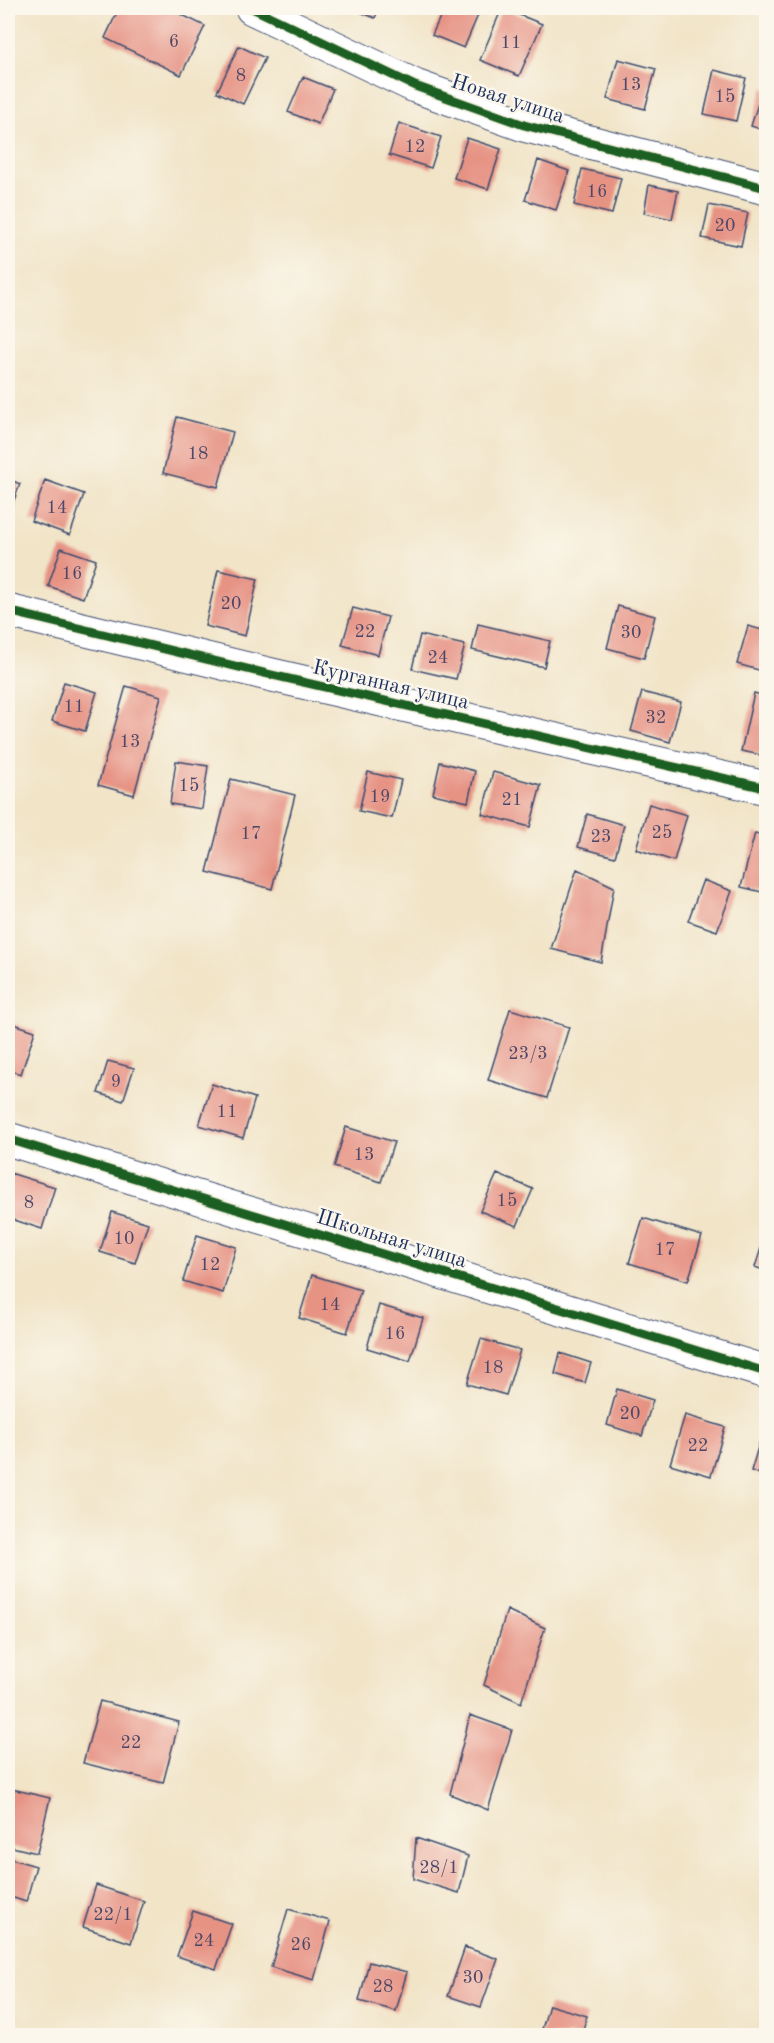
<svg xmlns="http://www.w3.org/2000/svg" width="774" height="2043" font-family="'Old Standard TT',serif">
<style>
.building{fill:#e69384}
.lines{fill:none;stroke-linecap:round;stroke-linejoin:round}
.minor-casing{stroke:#3b4a6e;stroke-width:35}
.minor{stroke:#fff;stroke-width:33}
.cycleway-casing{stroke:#fbf7ec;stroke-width:13}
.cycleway{stroke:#1b5e20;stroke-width:9}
.labels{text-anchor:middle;stroke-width:5;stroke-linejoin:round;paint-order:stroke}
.number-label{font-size:18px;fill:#4e4868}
.street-label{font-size:21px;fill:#1b2f5e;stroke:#fbf7ec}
</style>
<rect width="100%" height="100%" fill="#fbf7ec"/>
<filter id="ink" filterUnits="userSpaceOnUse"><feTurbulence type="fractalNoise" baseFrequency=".0167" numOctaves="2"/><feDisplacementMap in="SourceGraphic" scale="12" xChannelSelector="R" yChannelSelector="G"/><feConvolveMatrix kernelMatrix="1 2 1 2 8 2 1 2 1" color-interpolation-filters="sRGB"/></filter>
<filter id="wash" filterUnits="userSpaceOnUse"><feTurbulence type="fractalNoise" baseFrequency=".008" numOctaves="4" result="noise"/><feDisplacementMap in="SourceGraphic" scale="24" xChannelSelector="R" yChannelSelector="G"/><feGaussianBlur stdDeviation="1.35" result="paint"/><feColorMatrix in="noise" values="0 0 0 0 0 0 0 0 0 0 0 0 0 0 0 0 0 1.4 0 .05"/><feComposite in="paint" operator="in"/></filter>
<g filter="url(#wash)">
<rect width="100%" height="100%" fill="#f1e4c7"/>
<g id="blocks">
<!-- building -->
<path class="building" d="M 119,8 L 168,8 L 205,26 L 181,75 L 105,38 Z
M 350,8 L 379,8 L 375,18 Z
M 444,8 L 481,8 L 464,48 L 432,35 Z
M 502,8 L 542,24 L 519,76 L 480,60 Z
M 239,46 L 265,58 L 243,104 L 217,92 Z
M 618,59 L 656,69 L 645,109 L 607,99 Z
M 714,70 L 746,78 L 736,121 L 704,114 Z
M 303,77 L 333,89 L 318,124 L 288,112 Z
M 763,88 L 766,89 L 766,131 L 751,126 Z
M 399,123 L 441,137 L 431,168 L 389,155 Z
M 467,138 L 501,149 L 488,189 L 454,178 Z
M 538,160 L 569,171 L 556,210 L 525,200 Z
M 582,169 L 621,178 L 612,214 L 574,205 Z
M 649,185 L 678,191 L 672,219 L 644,213 Z
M 709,205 L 748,213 L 741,246 L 702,238 Z
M 763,225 L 766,225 L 766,260 L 759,259 Z
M 177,417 L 233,432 L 218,487 L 163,473 Z
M 8,479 L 20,484 L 8,517 Z
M 45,480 L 84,494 L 70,535 L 31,521 Z
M 61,548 L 96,560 L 83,598 L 48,586 Z
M 218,570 L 258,579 L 245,636 L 205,626 Z
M 618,606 L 655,616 L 644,658 L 607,648 Z
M 353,608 L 388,617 L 378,655 L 342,645 Z
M 478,624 L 550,641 L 544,667 L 472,650 Z
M 748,626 L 766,631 L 766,672 L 737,664 Z
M 420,635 L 465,645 L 456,679 L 412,669 Z
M 64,682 L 97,692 L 85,731 L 52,721 Z
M 126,686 L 161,696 L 134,795 L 98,785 Z
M 642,692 L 681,702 L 670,742 L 631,731 Z
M 754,693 L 766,696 L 766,756 L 741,751 Z
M 176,761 L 208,766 L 202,809 L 170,804 Z
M 440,762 L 475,771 L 468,802 L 433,794 Z
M 368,772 L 401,780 L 392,818 L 359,811 Z
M 493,772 L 541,785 L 530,827 L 482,814 Z
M 231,779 L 295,795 L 272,889 L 207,872 Z
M 649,804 L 687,815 L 674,861 L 636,849 Z
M 587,814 L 624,825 L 615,857 L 578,847 Z
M 755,833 L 766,836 L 766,893 L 741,887 Z
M 577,869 L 614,887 L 601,962 L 551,949 Z
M 703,880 L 732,891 L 717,931 L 688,921 Z
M 510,1009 L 569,1027 L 547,1098 L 488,1080 Z
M 8,1022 L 35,1031 L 21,1074 L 8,1070 Z
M 108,1061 L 134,1068 L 123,1101 L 98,1093 Z
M 212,1084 L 255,1098 L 243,1138 L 199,1125 Z
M 346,1127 L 394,1142 L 381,1182 L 334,1167 Z
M 10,1173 L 55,1187 L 42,1229 L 8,1218 L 8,1183 Z
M 497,1174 L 533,1189 L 517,1226 L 480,1211 Z
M 112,1212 L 148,1223 L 135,1263 L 100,1252 Z
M 643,1218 L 702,1236 L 688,1281 L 629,1263 Z
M 197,1235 L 236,1247 L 223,1293 L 183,1281 Z
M 764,1239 L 766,1240 L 766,1271 L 755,1267 Z
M 312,1275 L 361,1290 L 347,1333 L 299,1318 Z
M 379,1305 L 423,1318 L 410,1361 L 367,1348 Z
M 481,1339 L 520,1350 L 506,1395 L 467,1384 Z
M 560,1353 L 591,1363 L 585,1383 L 555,1374 Z
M 617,1389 L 653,1400 L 642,1436 L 607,1425 Z
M 685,1415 L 725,1427 L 711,1476 L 670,1464 Z
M 764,1427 L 766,1427 L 766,1476 L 751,1471 Z
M 507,1610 L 545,1628 L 521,1703 L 484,1685 Z
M 100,1701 L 179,1722 L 163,1783 L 83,1763 Z
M 470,1715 L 512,1730 L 488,1810 L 450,1794 Z
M 8,1788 L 50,1798 L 37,1853 L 8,1846 Z
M 416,1838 L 468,1856 L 459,1893 L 413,1879 Z
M 8,1858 L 36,1866 L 26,1902 L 8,1896 Z
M 96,1885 L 144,1901 L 131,1943 L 83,1927 Z
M 288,1909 L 330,1921 L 314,1980 L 271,1967 Z
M 193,1911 L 232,1924 L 216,1969 L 177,1956 Z
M 465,1947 L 498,1959 L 481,2007 L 448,1996 Z
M 369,1962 L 407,1972 L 396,2011 L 359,2001 Z
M 549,2005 L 587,2016 L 581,2036 L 540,2036 Z"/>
</g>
</g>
<g filter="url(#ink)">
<use href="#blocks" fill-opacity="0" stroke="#3b4a6e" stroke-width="1.5"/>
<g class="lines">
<defs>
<path id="minor" d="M 252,8 L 415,86 L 524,125 L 766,188
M 8,611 L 272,675 L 766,788
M 8,1139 L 766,1372"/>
</defs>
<!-- minor casing -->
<use href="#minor" class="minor-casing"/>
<!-- minor -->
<use href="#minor" class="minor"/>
<defs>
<path id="cycleway" d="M 252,8 L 415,86 L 524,125 L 766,188
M 8,611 L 272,675 L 766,788
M 8,1139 L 766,1372"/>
</defs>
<!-- cycleway casing -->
<use href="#cycleway" class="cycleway-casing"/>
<!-- cycleway -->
<use href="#cycleway" class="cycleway"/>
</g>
</g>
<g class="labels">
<!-- number labels -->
<g class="number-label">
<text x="174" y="47">6</text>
<text x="511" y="48">11</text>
<text x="241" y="81">8</text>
<text x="631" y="90">13</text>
<text x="725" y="102">15</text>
<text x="415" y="152">12</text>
<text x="597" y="197">16</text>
<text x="725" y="231">20</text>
<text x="198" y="459">18</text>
<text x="57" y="513">14</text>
<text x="72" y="579">16</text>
<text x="231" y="609">20</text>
<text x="365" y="637">22</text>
<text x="631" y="638">30</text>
<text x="438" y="663">24</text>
<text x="74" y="712">11</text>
<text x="656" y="723">32</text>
<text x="130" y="747">13</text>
<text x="189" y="791">15</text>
<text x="380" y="802">19</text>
<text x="512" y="805">21</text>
<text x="662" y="838">25</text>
<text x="251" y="839">17</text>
<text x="601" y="842">23</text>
<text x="528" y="1059">23/3</text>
<text x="116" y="1087">9</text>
<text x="227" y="1117">11</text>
<text x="364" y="1160">13</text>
<text x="507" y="1206">15</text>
<text x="29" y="1208">8</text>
<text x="124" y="1244">10</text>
<text x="665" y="1255">17</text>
<text x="210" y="1270">12</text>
<text x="330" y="1310">14</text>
<text x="395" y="1339">16</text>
<text x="493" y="1373">18</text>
<text x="630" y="1419">20</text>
<text x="698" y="1451">22</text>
<text x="131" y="1748">22</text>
<text x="439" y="1873">28/1</text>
<text x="113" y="1920">22/1</text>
<text x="204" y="1946">24</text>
<text x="301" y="1950">26</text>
<text x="473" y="1983">30</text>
<text x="383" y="1992">28</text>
</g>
<!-- street labels -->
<g class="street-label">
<text transform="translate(508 98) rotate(18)" y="7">Новая улица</text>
<text transform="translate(391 684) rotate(13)" y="7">Курганная улица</text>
<text transform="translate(392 1238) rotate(17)" y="7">Школьная улица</text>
</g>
</g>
<!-- margin -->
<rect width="774" height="2043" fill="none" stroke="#fbf7ec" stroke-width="30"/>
</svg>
